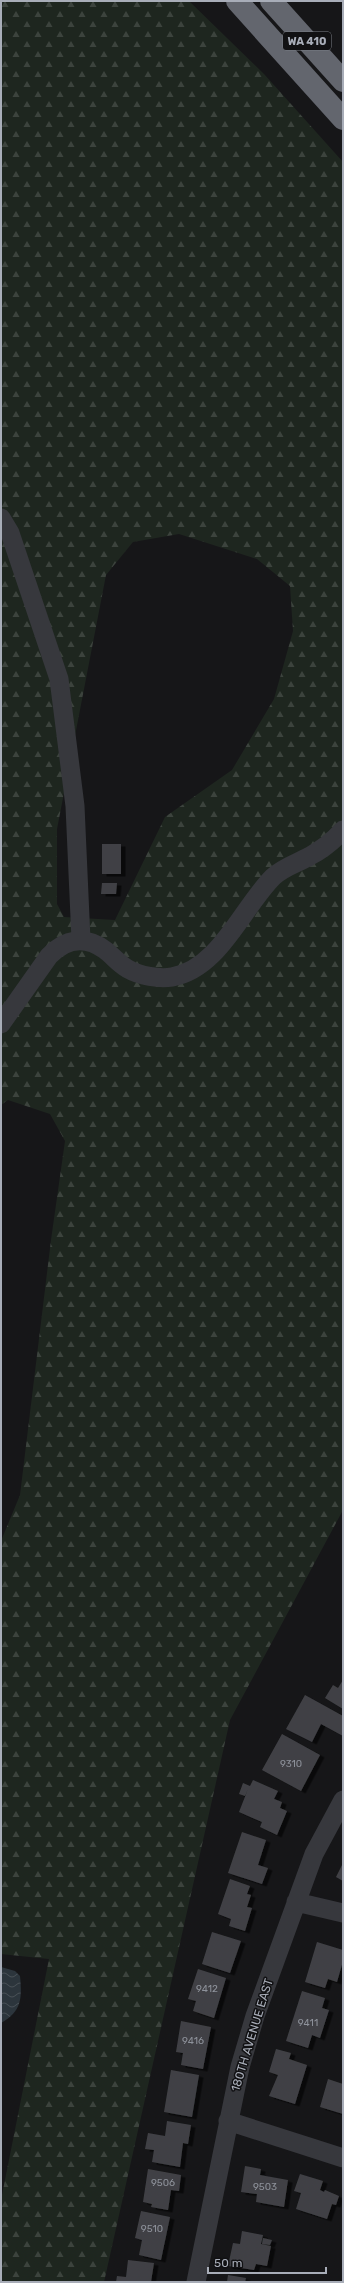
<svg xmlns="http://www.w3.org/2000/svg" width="344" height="2283" font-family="Rubik,sans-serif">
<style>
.forest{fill:url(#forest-firs);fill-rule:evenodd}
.water{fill:url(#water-waves)}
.building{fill:#404145;filter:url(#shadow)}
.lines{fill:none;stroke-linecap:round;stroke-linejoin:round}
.minor{stroke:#37383d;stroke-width:19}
.highway{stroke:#63666e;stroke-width:22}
.labels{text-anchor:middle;stroke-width:3;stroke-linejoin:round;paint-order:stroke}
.number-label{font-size:10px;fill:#8e929b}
.shield{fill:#111113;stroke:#7b7e86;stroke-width:1}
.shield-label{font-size:11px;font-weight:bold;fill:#a8adb8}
.street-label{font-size:12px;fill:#a8adb8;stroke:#111113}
</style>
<defs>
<pattern id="forest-firs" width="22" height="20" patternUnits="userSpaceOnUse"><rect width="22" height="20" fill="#1e261f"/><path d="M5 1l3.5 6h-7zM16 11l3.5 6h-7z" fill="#3c433d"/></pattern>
<pattern id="water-waves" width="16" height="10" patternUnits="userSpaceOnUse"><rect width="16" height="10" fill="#2c353c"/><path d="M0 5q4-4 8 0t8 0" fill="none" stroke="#485056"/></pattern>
<filter id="shadow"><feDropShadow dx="4.5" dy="2.5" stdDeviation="0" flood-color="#0009"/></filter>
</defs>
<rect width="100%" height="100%" fill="#161618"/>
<!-- forest -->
<path class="forest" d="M 1,1 L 189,1 L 264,74 L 343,162 L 343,1510 L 230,1720 L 104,2282 L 1,2282 L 1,2200 L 49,1959 L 1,1954 L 1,1541 L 20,1495 L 51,1240 L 65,1141 L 50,1114 L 8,1100 L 1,1105 ZM 179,534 L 257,559 L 290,586 L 293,631 L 274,699 L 232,770 L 165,817 L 115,920 L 64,917 L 57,904 L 57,829 L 106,575 L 133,542 Z"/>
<!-- water -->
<path class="water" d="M 1,1967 L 15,1971 L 20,1976 C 22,1998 22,2011 1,2023 Z"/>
<!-- building -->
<path class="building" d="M 102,844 L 121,844 L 121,874 L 102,874 Z
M 102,883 L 117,883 L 116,894 L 101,894 Z
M 343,1680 L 343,1709 L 325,1698 L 333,1685 L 338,1688 Z
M 305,1695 L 343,1716 L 343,1736 L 321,1724 L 312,1742 L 286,1729 Z
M 282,1734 L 320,1755 L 301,1791 L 262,1770 Z
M 253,1780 L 278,1791 L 274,1799 L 282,1802 L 280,1808 L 287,1811 L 277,1835 L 260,1827 L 262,1822 L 239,1812 L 248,1789 L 245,1796 L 239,1794 L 243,1783 L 250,1786 Z
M 242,1832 L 266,1840 L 258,1865 L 268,1868 L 262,1884 L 228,1873 Z
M 343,1863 L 343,1881 L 336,1877 Z
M 230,1879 L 250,1886 L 247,1894 L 251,1895 L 247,1907 L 252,1908 L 245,1931 L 229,1926 L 231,1919 L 218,1914 Z
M 212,1932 L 241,1941 L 230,1973 L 202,1964 Z
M 317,1942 L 343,1950 L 343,1961 L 337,1982 L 328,1979 L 325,1988 L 305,1982 Z
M 198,1969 L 226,1978 L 214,2018 L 193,2011 L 196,2001 L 188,1999 Z
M 302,1991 L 325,1998 L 322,2008 L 329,2010 L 320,2038 L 312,2035 L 308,2048 L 286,2041 Z
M 181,2021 L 211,2027 L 203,2069 L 181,2065 L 183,2053 L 176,2052 Z
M 276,2049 L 291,2053 L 289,2059 L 307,2065 L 295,2104 L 269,2096 L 278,2075 L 269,2072 Z
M 171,2070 L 199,2075 L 192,2117 L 164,2112 Z
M 328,2079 L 343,2084 L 343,2114 L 320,2107 Z
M 167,2121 L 191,2125 L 188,2144 L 183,2143 L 180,2167 L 152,2162 L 154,2150 L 145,2149 L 148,2133 L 165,2136 Z
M 245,2166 L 261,2169 L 260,2175 L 288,2180 L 284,2207 L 256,2202 L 257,2194 L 241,2192 Z
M 148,2169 L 181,2175 L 179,2191 L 171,2190 L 168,2210 L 151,2207 L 152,2204 L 143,2202 Z
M 300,2174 L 323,2181 L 320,2190 L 324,2192 L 325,2190 L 339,2196 L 336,2205 L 332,2204 L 327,2219 L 296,2209 L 301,2193 L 294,2191 Z
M 141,2211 L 170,2217 L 161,2260 L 139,2255 L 142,2240 L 135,2238 Z
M 242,2231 L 263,2235 L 261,2244 L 271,2246 L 267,2266 L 256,2264 L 254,2270 L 228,2266 L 233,2243 L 240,2244 Z
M 263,2238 L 272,2240 L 270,2245 L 262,2244 Z
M 128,2260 L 154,2263 L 151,2282 L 116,2282 L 117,2276 L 126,2277 Z
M 228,2275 L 246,2278 L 245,2282 L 227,2282 Z"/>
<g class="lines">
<!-- minor -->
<path class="minor" d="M 1,518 L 10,533 L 59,679 L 75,806 L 81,940
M 1,1024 L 49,956 C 65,939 85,935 105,950 C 113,956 119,964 128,969 C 140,976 159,979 172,977 C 219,969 242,908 273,877 C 283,867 298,863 310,856 C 323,849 333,841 343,830
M 296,1902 L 343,1913
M 228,2121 L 343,2158
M 196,2282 L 240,2067 L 255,2016 L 314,1854 L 343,1800"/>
<!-- highway -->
<path class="highway" d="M 237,1 L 343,119
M 271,1 L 343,81"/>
</g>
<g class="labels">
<!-- number labels -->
<g class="number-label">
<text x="291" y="1767">9310</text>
<text x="207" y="1992">9412</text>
<text x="308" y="2026">9411</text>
<text x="193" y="2044">9416</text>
<text x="163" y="2186">9506</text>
<text x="265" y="2190">9503</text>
<text x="152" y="2232">9510</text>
</g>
<!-- shield labels -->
<rect class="shield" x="283" y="32" width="48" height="18" rx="3"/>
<g class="shield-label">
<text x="307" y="45">WA 410</text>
</g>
<!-- street labels -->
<g class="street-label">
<text transform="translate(252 2035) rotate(-73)" y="4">180TH AVENUE EAST</text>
</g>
</g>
<!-- border -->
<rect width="344" height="2283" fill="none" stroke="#a8adb8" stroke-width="4"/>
<!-- scale -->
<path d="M208 2267v6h118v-6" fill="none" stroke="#a8adb8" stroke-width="2"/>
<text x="214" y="2267" font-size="12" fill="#a8adb8" stroke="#111113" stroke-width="3" paint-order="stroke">50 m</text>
</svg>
